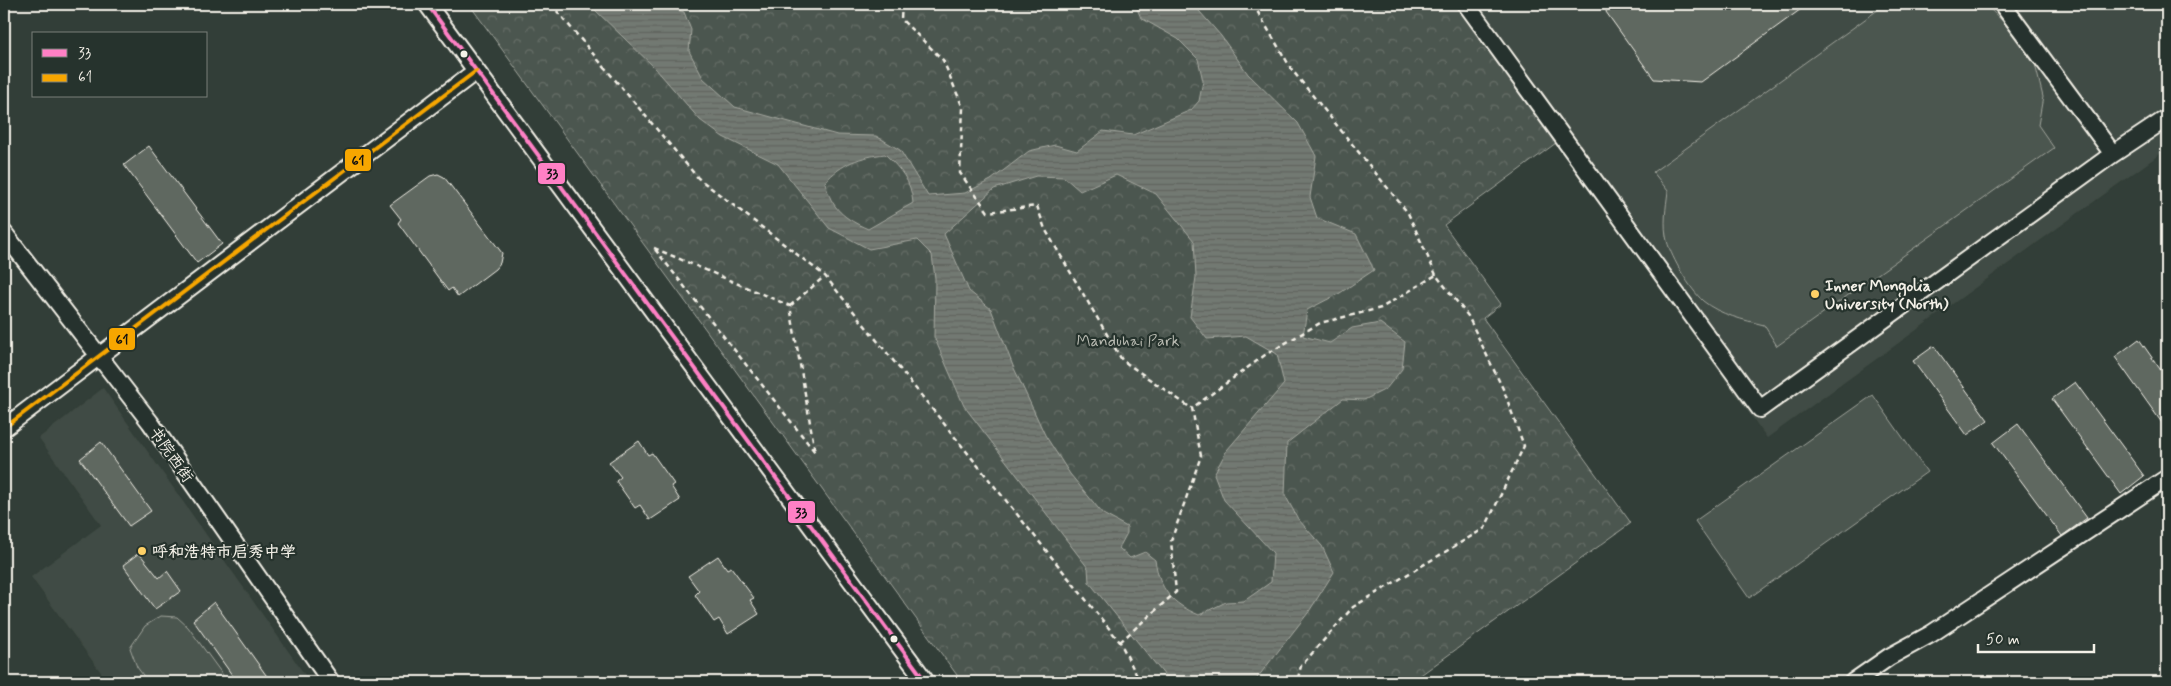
<svg xmlns="http://www.w3.org/2000/svg" width="2171" height="686" font-family="Mynerve,'LXGW WenKai TC',sans-serif">
<style>
.built{fill:#404b44}
.forest{fill:url(#forest-crowns);stroke:#a0a49c}
.pitch{fill:#4c564f;stroke:#a0a49c}
.water{fill:url(#water-rules);stroke:#a6a9a1;fill-rule:evenodd}
.building{fill:#5f6861;stroke:#f4f1e8}
.lines{fill:none;stroke-linecap:round;stroke-linejoin:round}
.minor-casing{stroke:#f4f1e8;stroke-width:20}
.path{stroke:#f4f1e8;stroke-width:2.5;stroke-dasharray:5 4;stroke-linecap:butt}
.minor{stroke:#26332d;stroke-width:16}
.bus-1-casing{stroke:#26332d;stroke-width:8}
.bus-2-casing{stroke:#26332d;stroke-width:8}
.bus-1{stroke:#ff80c5;stroke-width:4}
.bus-2{stroke:#f7a600;stroke-width:4}
.bus-dot{fill:#f4f1e8;stroke:#26332d;stroke-width:2}
.poi-dot{fill:#ffd166;stroke:#26332d;stroke-width:2}
.labels{text-anchor:middle;stroke-width:4.5;stroke-linejoin:round;paint-order:stroke}
.poi-label{font-size:16px;font-weight:bold;fill:#f4f1e8;stroke:#26332d;text-anchor:start}
.park-label{font-size:16px;fill:#b9bbb2;stroke:#26332d}
.street-label{font-size:16px;fill:#f4f1e8;stroke:#26332d}
.line-badge{stroke:#26332d;stroke-width:2}
.pale-badge-label{font-size:14px;text-anchor:middle;font-weight:bold;fill:#111}
</style>
<defs>
<pattern id="forest-crowns" width="20" height="18" patternUnits="userSpaceOnUse" patternTransform="scale(1.25)"><rect width="20" height="18" fill="#4c564f"/><path d="M2 6a3 3 0 1 1 6 0M12 15a3 3 0 1 1 6 0" fill="none" stroke="#666f68"/></pattern>
<pattern id="water-rules" width="6" height="5" patternUnits="userSpaceOnUse" patternTransform="scale(1.25)"><rect width="6" height="5" fill="#727972"/><path d="M0 2.5h6" fill="none" stroke="#60635e"/></pattern>
</defs>
<rect width="100%" height="100%" fill="#323e38"/>
<filter id="ink" filterUnits="userSpaceOnUse"><feTurbulence type="fractalNoise" baseFrequency=".02" numOctaves="2"/><feDisplacementMap in="SourceGraphic" scale="10" xChannelSelector="R" yChannelSelector="G"/><feConvolveMatrix kernelMatrix="1 2 1 2 8 2 1 2 1" color-interpolation-filters="sRGB"/></filter>
<g filter="url(#ink)">
<!-- built -->
<path class="built" d="M 1455,4 L 2167,4 L 2167,149 L 1767,438 Z
M 103,388 L 310,682 L 108,682 L 31,577 L 101,525 L 39,438 Z"/>
<!-- forest -->
<path class="forest" d="M 469,4 L 1455,4 L 1556,143 L 1444,225 L 1501,304 L 1483,318 L 1631,523 L 1411,682 L 962,682 Z"/>
<!-- pitch -->
<path class="pitch" d="M 1886,4 L 1978,4 L 1987,6 L 2017,35 L 2035,64 L 2043,97 L 2038,125 L 2054,148 L 1777,346 L 1764,325 C 1744,320 1720,315 1703,301 C 1690,289 1672,259 1667,241 C 1663,225 1666,207 1668,191 L 1653,172 Z
M 1873,395 L 1927,472 L 1749,598 L 1695,521 Z
M 161,616 L 177,617 L 188,627 L 228,682 L 148,682 L 137,667 L 130,648 L 145,626 Z"/>
<!-- water -->
<path class="water" d="M 594,4 L 657,4 L 684,12 L 691,30 L 689,51 L 703,78 L 735,107 L 837,135 L 876,136 L 900,150 L 928,196 L 965,193 L 991,180 L 1029,151 L 1055,145 L 1077,151 L 1103,131 L 1133,135 L 1191,110 L 1199,101 L 1203,81 L 1198,59 L 1178,39 L 1141,18 L 1135,4 L 1193,4 L 1221,36 L 1248,74 L 1298,123 L 1316,156 L 1310,197 L 1317,218 L 1356,234 L 1374,270 L 1340,293 L 1307,310 L 1303,336 L 1330,343 L 1352,328 L 1380,323 L 1405,342 L 1402,369 L 1386,389 L 1364,400 L 1343,399 L 1287,443 L 1285,495 L 1298,519 L 1322,546 L 1334,572 L 1308,613 L 1254,682 L 1170,682 L 1089,582 L 1088,568 L 964,406 L 934,337 L 935,278 L 932,255 L 917,240 L 869,249 L 829,228 L 778,164 L 723,137 L 700,120 L 655,68 L 594,9 ZM 885,154 C 901,170 911,180 913,203 L 868,229 C 845,219 831,209 825,182 C 842,163 860,157 885,154 ZM 1116,175 L 1156,194 L 1194,241 L 1196,277 L 1190,317 L 1207,339 L 1246,336 L 1277,354 L 1284,384 L 1227,450 L 1214,474 L 1224,500 L 1273,553 L 1271,582 L 1244,601 L 1226,602 L 1199,615 C 1171,603 1160,590 1155,560 L 1145,552 L 1130,558 L 1119,548 L 1127,533 L 1127,527 L 1103,514 L 1070,474 L 1045,435 L 1013,366 L 991,309 L 969,291 L 944,234 L 994,189 L 1036,176 L 1064,177 L 1080,191 Z"/>
<!-- building -->
<path class="building" d="M 1608,4 L 1808,4 L 1701,82 L 1654,79 L 1606,12 Z
M 149,146 L 222,244 L 197,263 L 124,165 Z
M 438,174 L 444,177 L 502,253 L 500,263 L 495,269 L 458,297 L 452,288 L 448,291 L 398,223 L 401,219 L 390,205 L 430,176 Z
M 2139,339 L 2167,379 L 2167,430 L 2115,357 Z
M 1934,346 L 1988,420 L 1967,435 L 1913,361 Z
M 2075,382 L 2144,476 L 2121,494 L 2052,399 Z
M 2018,424 L 2087,518 L 2062,536 L 1993,443 Z
M 639,441 L 648,455 L 652,453 L 674,484 L 671,486 L 680,500 L 650,520 L 640,505 L 635,508 L 616,481 L 621,477 L 609,462 Z
M 101,442 L 151,511 L 129,526 L 80,459 Z
M 139,553 L 159,578 L 167,571 L 181,591 L 155,609 L 123,565 Z
M 718,556 L 727,569 L 731,567 L 754,598 L 750,600 L 759,614 L 728,634 L 719,619 L 714,622 L 695,595 L 699,591 L 688,576 Z
M 214,602 L 271,682 L 237,682 L 193,620 Z"/>
<g class="lines">
<defs>
<path id="minor" d="M 427,4 L 926,682
M 1466,4 L 1760,409 L 2113,154 L 2167,118
M 2002,4 L 2113,154
M 4,233 L 150,422 L 331,682
M 4,428 L 476,71
M 1853,682 L 1889,657 L 1931,634 L 2167,478"/>
</defs>
<!-- minor casing -->
<use href="#minor" class="minor-casing"/>
<!-- path -->
<path class="path" d="M 551,4 L 698,178 L 825,276 L 1120,642 L 1140,682
M 902,4 L 901,19 L 943,60 L 963,108 L 960,173 L 988,212 L 1037,206 L 1045,229 L 1122,360 L 1191,408
M 1253,4 L 1292,70 L 1408,213 L 1436,275
M 654,248 L 790,306 L 815,452 Z
M 790,306 L 825,276
M 1120,642 L 1176,592 L 1171,541 L 1201,456 L 1192,408 L 1265,355 L 1320,323 L 1381,308 L 1436,275 L 1468,316 L 1504,391 L 1524,446 L 1485,528 L 1353,607 L 1301,666 L 1297,682"/>
<!-- minor -->
<use href="#minor" class="minor"/>
<defs>
<path id="bus-1" d="M 427,4 L 926,682"/>
<path id="bus-2" d="M 4,428 L 476,71"/>
</defs>
<!-- bus-1 casing -->
<use href="#bus-1" class="bus-1-casing"/>
<!-- bus-2 casing -->
<use href="#bus-2" class="bus-2-casing"/>
<!-- bus-1 -->
<use href="#bus-1" class="bus-1"/>
<!-- bus-2 -->
<use href="#bus-2" class="bus-2"/>
</g>
</g>
<!-- markers -->
<g class="bus-dot">
<circle cx="464" cy="54" r="4.5"/>
<circle cx="894" cy="639" r="4.5"/>
</g>
<g class="poi-dot">
<circle cx="1815" cy="294" r="5"/>
<circle cx="142" cy="551" r="5"/>
</g>
<g class="labels">
<!-- poi labels -->
<g class="poi-label">
<text x="1825" y="291">Inner Mongolia<tspan x="1825" dy="18">University (North)</tspan></text>
<text x="152" y="557">呼和浩特市启秀中学</text>
</g>
<!-- park labels -->
<g class="park-label">
<text x="1128" y="346">Manduhai Park</text>
</g>
<!-- street labels -->
<g class="street-label">
<text transform="translate(172 454) rotate(55)" y="6">书院西街</text>
</g>
</g>
<g class="line-badge">
<rect x="344" y="148" width="28" height="24" rx="5" fill="#f7a600"/>
<rect x="537" y="162" width="29" height="23" rx="5" fill="#ff80c5"/>
<rect x="108" y="327" width="28" height="24" rx="5" fill="#f7a600"/>
<rect x="787" y="500" width="29" height="24" rx="5" fill="#ff80c5"/>
</g>
<g class="pale-badge-label">
<text x="358" y="165">61</text>
<text x="552" y="178">33</text>
<text x="122" y="344">61</text>
<text x="801" y="517">33</text>
</g>
<!-- margin -->
<rect width="2171" height="686" fill="none" stroke="#26332d" stroke-width="20"/>
<rect x="10" y="10" width="2151" height="666" fill="none" stroke="#f4f1e8" stroke-width="2" filter="url(#ink)"/>
<!-- legend -->
<rect x="32" y="32" width="175" height="65" fill="#26332d" stroke="#787f78"/>
<rect x="42" y="49" width="25" height="8" fill="#ff80c5" stroke="#787f78"/>
<text x="78" y="58" font-size="15" fill="#f4f1e8">33</text>
<rect x="42" y="74" width="25" height="8" fill="#f7a600" stroke="#787f78"/>
<text x="78" y="82" font-size="15" fill="#f4f1e8">61</text>
<!-- scale -->
<path d="M1978 644v8h116v-8" fill="none" stroke="#f4f1e8" stroke-width="2.5"/>
<text x="1986" y="644" font-size="15" fill="#f4f1e8" stroke="#26332d" stroke-width="4" paint-order="stroke">50 m</text>
</svg>
